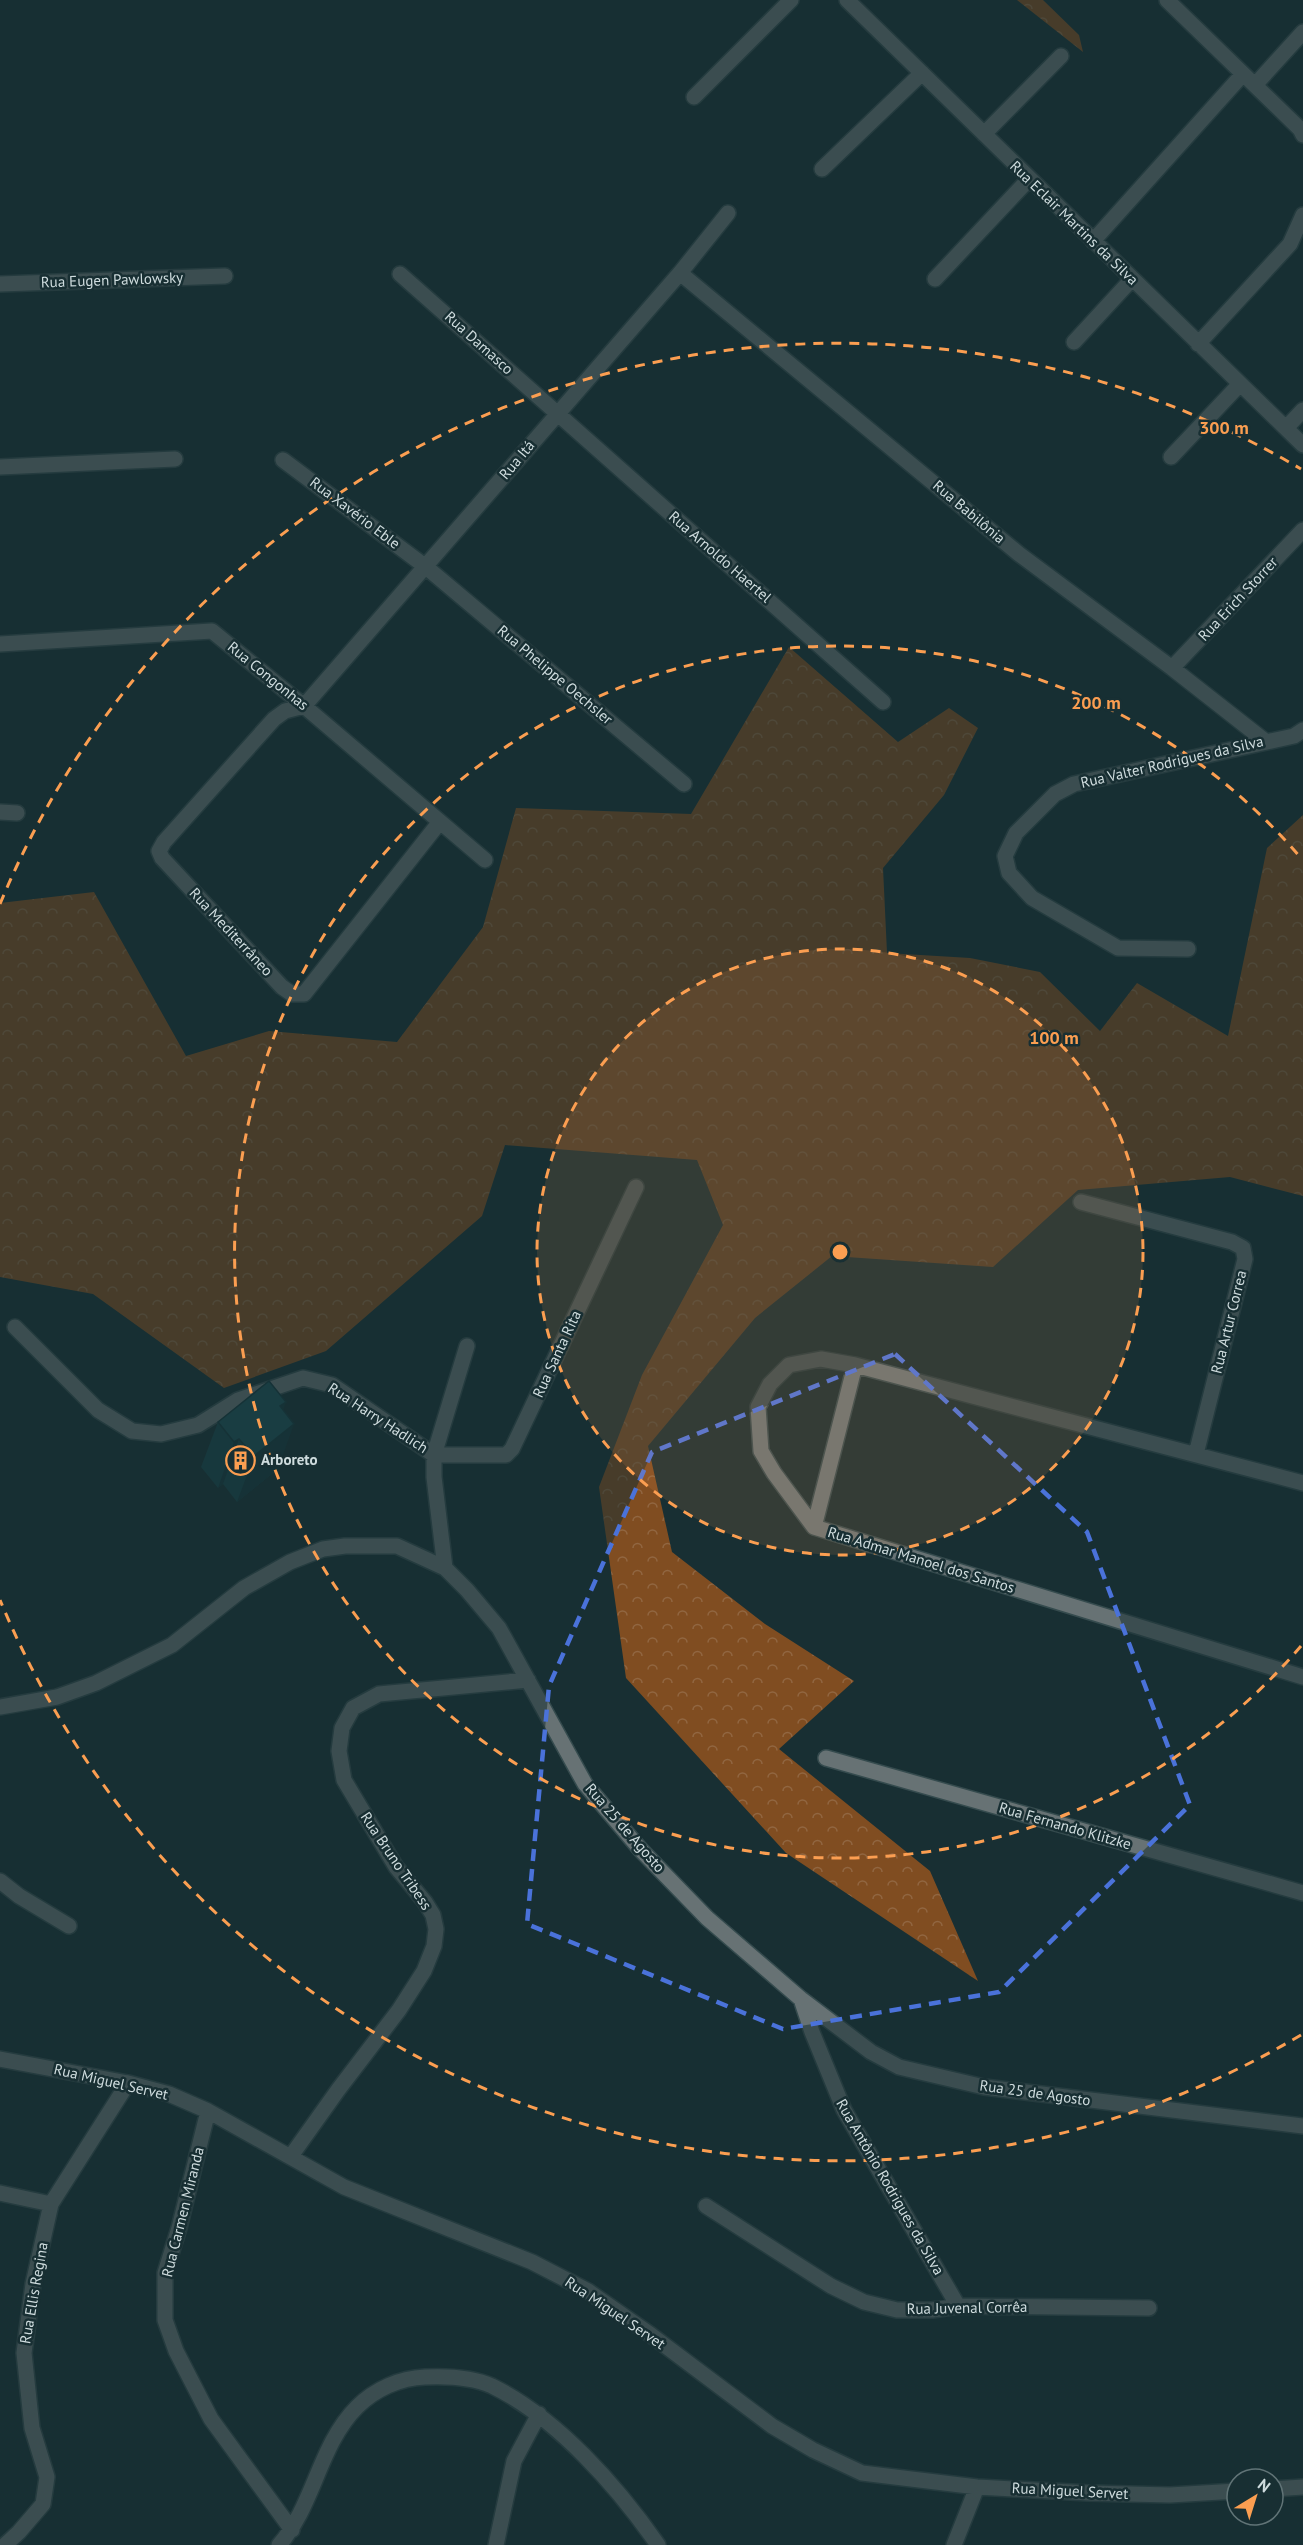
<svg xmlns="http://www.w3.org/2000/svg" width="1303" height="2545" font-family="'PT Sans',sans-serif">
<style>
.forest{fill:url(#forest-crowns)}
.lines{fill:none;stroke-linecap:round;stroke-linejoin:round}
.minor-casing{stroke:#354b4e;stroke-width:18}
.minor{stroke:#677274;stroke-width:15}
.wall{fill:#184349}
.shaded-wall{fill:#14373c}
.building{fill:#1c4e55;stroke:#14373c;stroke-width:1.5}
.marked{fill:none;stroke:#4a72da;stroke-width:4.5;stroke-dasharray:12 8;stroke-linejoin:round}
.ring{fill:none;stroke:#fb9e51;stroke-width:3;stroke-dasharray:10 8}
.labels{text-anchor:middle;stroke-width:5;stroke-linejoin:round;paint-order:stroke}
.street-label{font-size:15px;fill:#cfdcde;stroke:#182f33}
.poi-label{font-size:15px;font-weight:bold;fill:#cfdcde;stroke:#182f33;text-anchor:start}
.centre{fill:#fb9e51;stroke:#182f33;stroke-width:3}
.ring-label{font-size:18px;text-anchor:middle;font-weight:bold;fill:#fb9e51;stroke:#182f33;stroke-width:5;stroke-linejoin:round;paint-order:stroke}
</style>
<defs>
<pattern id="forest-crowns" width="20" height="18" patternUnits="userSpaceOnUse" patternTransform="scale(1.5)"><rect width="20" height="18" fill="#804d21"/><path d="M2 6a3 3 0 1 1 6 0M12 15a3 3 0 1 1 6 0" fill="none" stroke="#916641"/></pattern>
</defs>
<rect width="100%" height="100%" fill="#182f33"/>
<!-- forest -->
<path class="forest" d="M 1017,0 L 1043,0 L 1079,35 L 1083,52 Z
M 789,647 L 898,742 L 949,708 L 978,728 L 944,795 L 883,868 L 887,953 L 970,958 L 1040,972 L 1100,1031 L 1137,983 L 1228,1036 L 1267,848 L 1303,815 L 1303,1196 L 1230,1177 L 1078,1190 L 993,1267 L 832,1256 L 755,1318 L 648,1446 L 672,1552 L 765,1624 L 854,1681 L 779,1749 L 930,1871 L 978,1981 L 786,1853 L 626,1678 L 599,1487 L 642,1375 L 723,1225 L 697,1160 L 505,1145 L 482,1216 L 326,1351 L 224,1388 L 93,1294 L 0,1277 L 0,903 L 94,892 L 186,1056 L 269,1031 L 397,1042 L 483,927 L 516,808 L 691,814 Z"/>
<g class="lines">
<defs>
<path id="minor" d="M 847,0 L 1303,445
M 1167,0 L 1300,129 L 1303,135
M 1255,85 L 1303,32
M 694,97 L 791,0
M 984,134 L 1061,56
M 822,169 L 922,73
M 1093,241 L 1243,74
M 680,273 L 1019,554 L 1172,668 L 1265,741
M 400,274 L 883,702
M 935,279 L 1029,179
M 0,284 L 225,276
M 1074,342 L 1132,279
M 1198,344 L 1290,244 L 1303,215
M 1286,428 L 1303,410
M 1171,457 L 1240,384
M 283,460 L 426,567 L 684,784
M 0,467 L 175,459
M 0,644 L 212,631 L 304,706 L 485,860
M 1172,668 L 1303,530
M 0,812 L 17,813
M 439,823 L 304,994 L 292,994 L 282,987 L 162,858 L 159,851 L 164,842 L 274,719 L 285,711 L 304,706 L 680,273 L 728,213
M 1188,949 L 1118,948 L 1032,898 L 1009,873 L 1005,856 L 1016,833 L 1055,794 L 1074,784 L 1294,736 L 1303,730
M 1081,1202 L 1232,1242 L 1243,1248 L 1245,1259 L 1196,1454
M 15,1327 L 98,1410 L 132,1431 L 161,1434 L 198,1425 L 238,1400 L 303,1378 L 332,1385 L 434,1455 L 506,1455 L 512,1449 L 636,1187
M 1303,1483 L 855,1365 L 821,1359 L 789,1365 L 770,1384 L 758,1407 L 761,1451 L 774,1473 L 814,1527 L 1303,1677
M 814,1527 L 855,1365
M 445,1568 L 434,1477 L 434,1455 L 467,1346
M 0,1707 L 57,1697 L 96,1683 L 172,1645 L 244,1588 L 290,1562 L 323,1549 L 345,1546 L 397,1546 L 445,1568 L 467,1590 L 499,1628 L 585,1784 L 640,1849 L 707,1918 L 801,1999 L 871,2052 L 899,2067 L 984,2087 L 1303,2126
M 826,1758 L 1303,1893
M 0,1881 L 19,1896 L 69,1926
M 801,1999 L 812,2032 L 844,2110 L 958,2306
M 0,2059 L 128,2083 L 169,2094 L 208,2111 L 344,2187 L 532,2262 L 588,2291 L 651,2335 L 772,2426 L 813,2450 L 862,2473 L 977,2487 L 1089,2493 L 1170,2495 L 1237,2491
M 208,2111 L 179,2228 L 165,2273 L 165,2320 L 176,2351 L 211,2419 L 292,2530
M 291,2156 L 338,2090 L 399,2010 L 424,1971 L 434,1946 L 436,1929 L 433,1915 L 425,1902 L 396,1867 L 344,1780 L 339,1751 L 342,1728 L 353,1708 L 379,1694 L 528,1680
M 0,2193 L 51,2204
M 706,2206 L 831,2286 L 864,2302 L 897,2310 L 932,2310 L 958,2306 L 1149,2308
M 1273,2489 L 1303,2487
M 5,2545 L 19,2532 L 43,2504 L 47,2477 L 32,2428 L 24,2353 L 33,2284 L 51,2204 L 128,2083
M 279,2545 C 314,2506 319,2445 357,2407 C 375,2389 400,2378 425,2377 C 447,2376 472,2377 492,2386 C 557,2418 617,2486 658,2545
M 496,2545 L 514,2461 L 539,2414
M 954,2545 L 977,2487"/>
</defs>
<!-- minor casing -->
<use href="#minor" class="minor-casing"/>
<!-- minor -->
<use href="#minor" class="minor"/>
</g>
<!-- wall -->
<path class="wall" d="M 283,1410 L 278,1469 L 237,1502 L 223,1484 L 218,1488 L 201,1467 L 218,1422 Z"/>
<!-- shaded-wall -->
<path class="shaded-wall" d="M 286,1402 L 271,1442 L 294,1424 L 278,1469 L 237,1502 L 254,1456 L 280,1406 Z
M 239,1439 L 223,1484 L 218,1488 L 234,1442 Z"/>
<!-- building -->
<path class="building" d="M 269,1381 L 286,1402 L 280,1406 L 294,1424 L 254,1456 L 239,1439 L 234,1442 L 218,1422 Z"/>
<!-- marked area -->
<path d="M0 0H1303V2545H0ZM 895,1354 L 1087,1532 L 1190,1805 L 999,1992 L 783,2029 L 527,1924 L 549,1686 L 652,1452 Z" fill="#182f33" fill-opacity=".55" fill-rule="evenodd"/>
<path class="marked" d="M 895,1354 L 1087,1532 L 1190,1805 L 999,1992 L 783,2029 L 527,1924 L 549,1686 L 652,1452 Z"/>
<!-- distance rings -->
<circle cx="840" cy="1252" r="303" fill="#fb9e51" fill-opacity=".12"/>
<g class="ring">
<circle cx="840" cy="1252" r="303"/>
<path d="M1301 1646A606 606 0 1 1 1301 858"/>
<path d="M1301 2035A909 909 0 0 1 0 1600M0 904A909 909 0 0 1 1301 469"/>
</g>
<!-- icons -->
<defs>
<symbol id="building-ring" viewBox="-11 -11 22 22"><circle r="9.5" fill="#182f33" stroke="#fb9e51" stroke-width="1.5"/><path d="M-4-6H4V6H1V3H-1V6H-4ZM-2.5-4.3h1.7v1.8h-1.7ZM.8-4.3h1.7v1.8H.8ZM-2.5-1h1.7V.8h-1.7ZM.8-1h1.7V.8H.8Z" fill="#fb9e51"/></symbol>
</defs>
<g fill-rule="evenodd">
<use href="#building-ring" x="224" y="1444" width="33" height="33"/>
</g>
<g class="labels">
<!-- street labels -->
<g class="street-label">
<text transform="translate(1074 223) rotate(44)" y="5">Rua Eclair Martins da Silva</text>
<text transform="translate(112 280) rotate(-2)" y="5">Rua Eugen Pawlowsky</text>
<text transform="translate(479 343) rotate(42)" y="5">Rua Damasco</text>
<text transform="translate(517 460) rotate(-50)" y="5">Rua Itá</text>
<text transform="translate(969 512) rotate(40)" y="5">Rua Babilônia</text>
<text transform="translate(355 513) rotate(37)" y="5">Rua Xavério Eble</text>
<text transform="translate(720 557) rotate(41)" y="5">Rua Arnoldo Haertel</text>
<text transform="translate(1238 599) rotate(-47)" y="5">Rua Erich Storrer</text>
<text transform="translate(555 675) rotate(40)" y="5">Rua Phelippe Oechsler</text>
<text transform="translate(268 676) rotate(39)" y="5">Rua Congonhas</text>
<text transform="translate(1172 762) rotate(-13)" y="5">Rua Valter Rodrigues da Silva</text>
<text transform="translate(231 932) rotate(47)" y="5">Rua Mediterrâneo</text>
<text transform="translate(1229 1322) rotate(-76)" y="5">Rua Artur Correa</text>
<text transform="translate(557 1354) rotate(-65)" y="5">Rua Santa Rita</text>
<text transform="translate(378 1418) rotate(33)" y="5">Rua Harry Hadlich</text>
<text transform="translate(921 1560) rotate(17)" y="5">Rua Admar Manoel dos Santos</text>
<text transform="translate(1065 1826) rotate(16)" y="5">Rua Fernando Klitzke</text>
<text transform="translate(625 1828) rotate(49)" y="5">Rua 25 de Agosto</text>
<text transform="translate(396 1861) rotate(56)" y="5">Rua Bruno Tribess</text>
<text transform="translate(111 2082) rotate(13)" y="5">Rua Miguel Servet</text>
<text transform="translate(1035 2093) rotate(8)" y="5">Rua 25 de Agosto</text>
<text transform="translate(890 2187) rotate(60)" y="5">Rua Antônio Rodrigues da Silva</text>
<text transform="translate(183 2212) rotate(-76)" y="5">Rua Carmen Miranda</text>
<text transform="translate(34 2293) rotate(-80)" y="5">Rua Ellis Regina</text>
<text transform="translate(967 2308) rotate(-1)" y="5">Rua Juvenal Corrêa</text>
<text transform="translate(615 2313) rotate(34)" y="5">Rua Miguel Servet</text>
<text transform="translate(1070 2491) rotate(3)" y="5">Rua Miguel Servet</text>
</g>
<!-- poi labels -->
<g class="poi-label">
<text x="261" y="1465">Arboreto</text>
</g>
</g>
<circle cx="840" cy="1252" r="9" class="centre"/>
<g class="ring-label">
<text x="1224" y="434">300 m</text>
<text x="1096" y="709">200 m</text>
<text x="1054" y="1044">100 m</text>
</g>
<!-- north arrow -->
<g transform="translate(1255 2497) rotate(38)"><circle r="28" fill="#182f33" stroke="#617477" stroke-width="1.5"/>
<path d="M0-4.5L10 22L0 15L-10 22Z" fill="#fb9e51"/>
<text y="-9" font-size="16" font-weight="bold" text-anchor="middle" fill="#cfdcde">N</text>
</g>
</svg>
